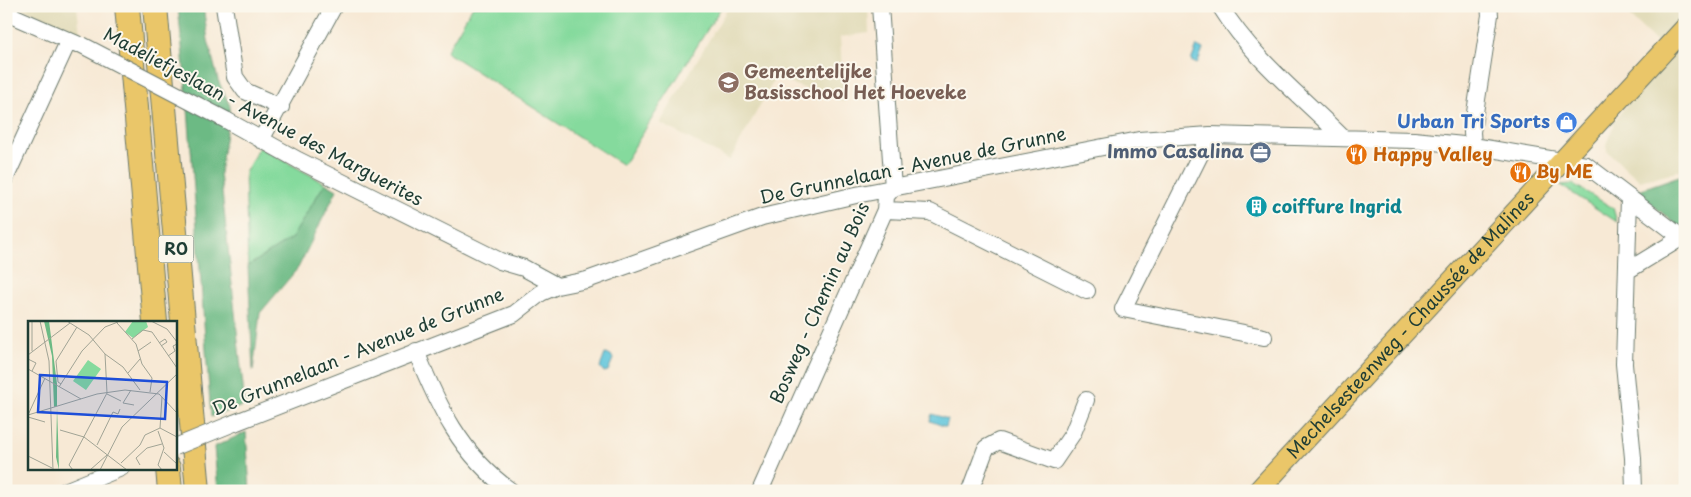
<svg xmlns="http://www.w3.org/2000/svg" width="1691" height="497" font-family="'Playpen Sans',sans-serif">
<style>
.built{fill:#e2dcba}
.green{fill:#85da9d;stroke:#528c68}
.forest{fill:#6cba84;stroke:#467c5c}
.water{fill:#5ec5db;stroke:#3e8188}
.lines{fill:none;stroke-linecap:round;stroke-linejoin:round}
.minor-casing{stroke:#6b796c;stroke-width:18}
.major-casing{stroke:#6b796c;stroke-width:22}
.highway-casing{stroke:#6b796c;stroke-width:26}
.minor{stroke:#fff;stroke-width:16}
.major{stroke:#eac669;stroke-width:20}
.highway{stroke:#eac669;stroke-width:24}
.minor-bridge-casing{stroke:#6b796c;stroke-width:18;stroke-linecap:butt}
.minor-bridge{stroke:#fff;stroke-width:16}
.labels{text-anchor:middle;stroke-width:4;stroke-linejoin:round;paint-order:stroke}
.shield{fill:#fbf7ec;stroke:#61756b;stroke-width:1}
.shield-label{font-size:16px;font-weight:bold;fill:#1f3d34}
.education-label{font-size:18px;font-weight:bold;fill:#785e54;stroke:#fbf7ec;text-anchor:start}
.street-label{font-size:18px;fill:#1f3d34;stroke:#fbf7ec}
.shop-label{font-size:18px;font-weight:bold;fill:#366cbe;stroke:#fbf7ec;text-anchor:end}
.service-label{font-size:18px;font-weight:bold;fill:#4e5e75;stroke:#fbf7ec;text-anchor:end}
.food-label{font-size:18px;font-weight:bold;fill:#c56008;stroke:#fbf7ec;text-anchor:start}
.culture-label{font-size:18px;font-weight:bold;fill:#0d838f;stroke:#fbf7ec;text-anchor:start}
.inset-road{fill:none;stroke:#a1a495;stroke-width:1}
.view{fill:#1d4ed8;fill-opacity:0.15;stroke:#1d4ed8;stroke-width:2.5}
.inset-edge{fill:none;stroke:#1f3d34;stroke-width:2.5}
</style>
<rect width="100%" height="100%" fill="#fbf7ec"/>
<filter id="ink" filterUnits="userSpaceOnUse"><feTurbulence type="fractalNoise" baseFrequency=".02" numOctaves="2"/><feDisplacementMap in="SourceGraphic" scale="10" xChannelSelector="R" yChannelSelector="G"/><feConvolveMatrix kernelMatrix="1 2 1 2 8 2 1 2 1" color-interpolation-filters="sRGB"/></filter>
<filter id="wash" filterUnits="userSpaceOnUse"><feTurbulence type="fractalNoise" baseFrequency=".0096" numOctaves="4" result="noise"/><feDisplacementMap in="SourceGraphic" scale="20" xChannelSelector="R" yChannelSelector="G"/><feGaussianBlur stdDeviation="1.12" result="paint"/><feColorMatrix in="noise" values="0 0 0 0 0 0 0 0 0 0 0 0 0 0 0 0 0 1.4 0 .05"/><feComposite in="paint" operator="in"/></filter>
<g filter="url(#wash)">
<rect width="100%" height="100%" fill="#f7e9d5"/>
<!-- built -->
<path class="built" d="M 18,6 L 77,6 L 80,34 Z
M 729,6 L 868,6 L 869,33 L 840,37 L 844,102 L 775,78 L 730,160 L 660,123 Z
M 1619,6 L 1685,6 L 1685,169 L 1640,181 L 1607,151 L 1606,144 L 1614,125 L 1612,123 L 1669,54 Z"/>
<!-- green -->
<path class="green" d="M 473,6 L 722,6 L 623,165 L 446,52 Z
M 259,147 L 325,183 L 292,238 L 248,266 L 245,173 Z
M 1573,184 L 1613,208 L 1617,222 L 1560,185 Z"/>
<!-- forest -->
<path class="forest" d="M 178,6 L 203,6 L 208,40 L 218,80 L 230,106 L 220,173 L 245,405 L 211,417 L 188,109 Z
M 1685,174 L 1685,232 L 1636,191 Z
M 325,183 L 337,190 L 298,268 L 260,313 L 253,371 L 248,266 L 292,238 Z
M 246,432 L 250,491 L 218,491 L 214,447 Z"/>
<!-- water -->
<path class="water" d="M 1197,46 L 1203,49 L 1197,64 L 1191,61 Z
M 605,354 L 611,355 L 613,359 L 608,371 L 604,372 L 600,367 Z
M 932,414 L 948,419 L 946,427 L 930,421 Z"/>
</g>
<g filter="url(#ink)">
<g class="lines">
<defs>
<path id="minor" d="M 224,6 L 235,77 L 245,91 L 281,107
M 1220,6 C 1253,59 1299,94 1342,137
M 6,13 L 77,44
M 226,120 L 298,160 L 500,261 L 524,268 L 557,286
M 1210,135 L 1123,309 L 1264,337
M 261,140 L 334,6
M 1473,146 L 1472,132 L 1490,15 L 1489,6
M 6,177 L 68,42
M 1629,198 L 1624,364 L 1633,458 L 1634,491
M 885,210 L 930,212 L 1087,291
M 1627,271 L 1681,238
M 416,351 C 438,406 461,455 511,491
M 234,423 L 514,314 L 541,293 L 557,286 L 587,280 L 762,217 L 856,195 L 1139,140 L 1210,135 L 1414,140 L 1473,146 L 1586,165 L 1685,240
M 65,491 L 121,468
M 760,491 L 885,210 L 886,196 L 893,188 L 880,6
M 970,491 L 986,448 L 999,441 L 1054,461 L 1073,433 L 1086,400"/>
<g id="major">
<path id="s1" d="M 1258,491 L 1685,28"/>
</g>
<path id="highway" d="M 127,6 L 155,322
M 155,6 L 198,491
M 168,468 L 170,491"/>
</defs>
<!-- minor casing -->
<use href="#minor" class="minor-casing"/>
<!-- major casing -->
<use href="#major" class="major-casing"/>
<!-- highway casing -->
<use href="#highway" class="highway-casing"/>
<!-- minor -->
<use href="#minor" class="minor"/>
<!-- major -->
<use href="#major" class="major"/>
<!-- highway -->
<use href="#highway" class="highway"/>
<defs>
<path id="minor-bridge" d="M 82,45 L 226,120
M 175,447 L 234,423"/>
</defs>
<!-- minor-bridge casing -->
<use href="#minor-bridge" class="minor-bridge-casing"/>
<!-- minor-bridge -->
<use href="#minor-bridge" class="minor-bridge"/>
</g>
</g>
<!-- icons -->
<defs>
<symbol id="school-disc" viewBox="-11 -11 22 22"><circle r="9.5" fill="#8d6e63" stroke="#fbf7ec"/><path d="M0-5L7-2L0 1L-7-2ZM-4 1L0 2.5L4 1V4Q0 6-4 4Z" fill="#fff"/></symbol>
<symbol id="shop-disc" viewBox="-11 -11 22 22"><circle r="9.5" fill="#3f7fe0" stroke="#fbf7ec"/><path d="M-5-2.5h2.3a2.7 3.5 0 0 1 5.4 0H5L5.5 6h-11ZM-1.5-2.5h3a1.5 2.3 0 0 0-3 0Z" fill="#fff"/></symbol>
<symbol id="office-disc" viewBox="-11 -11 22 22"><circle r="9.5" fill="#5c6f8a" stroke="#fbf7ec"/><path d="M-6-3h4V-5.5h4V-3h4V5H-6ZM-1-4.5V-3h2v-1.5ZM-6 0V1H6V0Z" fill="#fff"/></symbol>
<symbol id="restaurant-disc" viewBox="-11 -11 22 22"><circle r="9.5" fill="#e8710a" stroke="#fbf7ec"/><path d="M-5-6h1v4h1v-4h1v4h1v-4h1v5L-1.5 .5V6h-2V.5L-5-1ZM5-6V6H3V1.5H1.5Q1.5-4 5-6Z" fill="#fff"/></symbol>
<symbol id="building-disc" viewBox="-11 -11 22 22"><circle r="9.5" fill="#0f9aa8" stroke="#fbf7ec"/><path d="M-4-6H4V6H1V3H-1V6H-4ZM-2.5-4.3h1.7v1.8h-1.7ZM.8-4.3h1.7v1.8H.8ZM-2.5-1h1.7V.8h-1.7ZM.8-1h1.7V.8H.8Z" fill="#fff"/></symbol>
</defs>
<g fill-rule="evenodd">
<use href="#school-disc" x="716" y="70" width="25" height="25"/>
<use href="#shop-disc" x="1554" y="110" width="25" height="25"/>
<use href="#office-disc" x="1248" y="140" width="25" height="25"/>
<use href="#restaurant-disc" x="1344" y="142" width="25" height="25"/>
<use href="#restaurant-disc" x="1508" y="160" width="25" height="25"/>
<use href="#building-disc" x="1244" y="194" width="25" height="25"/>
</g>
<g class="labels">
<!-- shield labels -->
<rect class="shield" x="158.5" y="235.5" width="35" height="27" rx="4"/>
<g class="shield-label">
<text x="176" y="255">R0</text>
</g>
<!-- education labels -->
<g class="education-label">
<text x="744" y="78">Gemeentelijke<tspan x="744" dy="21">Basisschool Het Hoeveke</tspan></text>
</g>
<!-- street labels -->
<g class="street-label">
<text transform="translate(263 117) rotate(28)" y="6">Madeliefjeslaan - Avenue des Marguerites</text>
<text transform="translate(913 166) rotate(-12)" y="6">De Grunnelaan - Avenue de Grunne</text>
<text transform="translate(820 303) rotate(-66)" y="6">Bosweg - Chemin au Bois</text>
<text dy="6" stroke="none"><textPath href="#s1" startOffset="225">Mechelsesteenweg - Chaussée de Malines</textPath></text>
<text transform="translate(358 352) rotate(-22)" y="6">De Grunnelaan - Avenue de Grunne</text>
</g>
<!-- shop labels -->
<g class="shop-label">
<text x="1550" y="128">Urban Tri Sports</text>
</g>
<!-- service labels -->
<g class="service-label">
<text x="1244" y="158">Immo Casalina</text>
</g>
<!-- food labels -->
<g class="food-label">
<text x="1373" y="161">Happy Valley</text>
<text x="1536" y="178">By ME</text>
</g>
<!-- culture labels -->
<g class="culture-label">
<text x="1272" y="213">coiffure Ingrid</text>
</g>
</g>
<!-- overview -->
<g transform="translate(28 321)">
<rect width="149" height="149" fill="#f7e9d5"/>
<path d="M 105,0 L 118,0 L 120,6 L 105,17 L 97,11 ZM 60,39 L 73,48 L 58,69 L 45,60 Z" fill="#85da9d"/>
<path d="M 16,0 L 21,0 L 29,63 L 29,85 L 26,86 L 24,35 ZM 29,87 L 30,115 L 31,149 L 28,136 Z" fill="#6cba84"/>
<path class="inset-road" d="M 4,0 L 4,30M 12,0 L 21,40 L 25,149M 39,0 L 61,14 L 77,33 L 95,46 L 112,69M 123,0 L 139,8 L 149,21M 89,2 L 108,23 L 114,43 L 124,57 L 122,71M 124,11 L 149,47M 104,18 L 115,9 L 124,11M 131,22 L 137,18 L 139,21 L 133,25M 110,30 L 123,21M 0,34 L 42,2M 140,35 L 147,30 L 145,25 L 149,23M 0,38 L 8,42 L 4,50M 0,48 L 53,78M 100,52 L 112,38M 33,63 L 30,61 L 28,40 L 49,6M 31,66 L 54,30 L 77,6 L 90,1M 103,69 L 95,82 L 106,84M 79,73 L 93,80M 0,94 L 69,73 L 97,69 L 131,73 L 149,92M 0,94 L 17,57M 0,96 L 17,101M 132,107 L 149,116M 32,109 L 56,116 L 99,149M 130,110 L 136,127 L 130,144 L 134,149M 69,124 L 85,91 L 90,93 L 92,88M 136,131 L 149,143M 0,135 L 24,147M 93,142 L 112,124 L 117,114 L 132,107 L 134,76M 112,144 L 108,137 L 119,127 L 134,123M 45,149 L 41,144 L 79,72 L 77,33M 62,149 L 79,134M 72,149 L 94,106 L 149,53"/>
<path class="view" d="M 12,54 L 139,61 L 137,98 L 10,91 Z"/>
<rect width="149" height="149" class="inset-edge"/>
</g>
<!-- margin -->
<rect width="1691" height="497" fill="none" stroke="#fbf7ec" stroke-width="25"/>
</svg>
